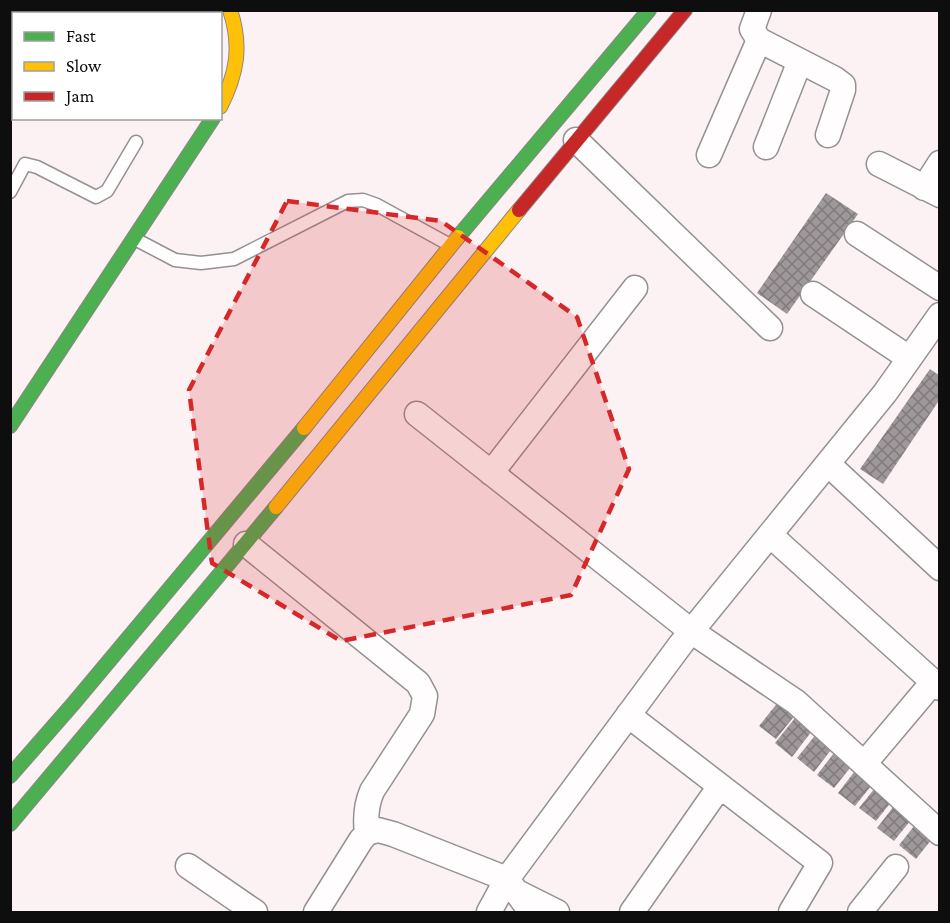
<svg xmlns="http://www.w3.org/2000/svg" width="950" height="923" font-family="'Crimson Pro',serif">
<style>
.building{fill:url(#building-cross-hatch)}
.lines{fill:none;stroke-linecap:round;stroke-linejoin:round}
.lane-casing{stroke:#959192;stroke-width:15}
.street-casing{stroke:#959192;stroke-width:27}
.fast-casing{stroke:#8c8788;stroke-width:16}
.slow-casing{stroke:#8c8788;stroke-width:16}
.jam-casing{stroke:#8c8788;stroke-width:16}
.lane{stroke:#fffdfd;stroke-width:12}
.street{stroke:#fffdfd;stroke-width:24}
.fast{stroke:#4caf50;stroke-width:14}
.slow{stroke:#ffc107;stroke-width:14}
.jam{stroke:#c62828;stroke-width:14}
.marked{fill:#d62828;fill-opacity:0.2;stroke:#d62828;stroke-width:4.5;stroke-dasharray:12 8;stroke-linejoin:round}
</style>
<defs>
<pattern id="building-cross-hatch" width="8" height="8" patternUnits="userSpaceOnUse" patternTransform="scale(1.5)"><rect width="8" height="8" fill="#9f989a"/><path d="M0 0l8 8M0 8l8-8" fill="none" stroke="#807a7c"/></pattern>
</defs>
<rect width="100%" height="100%" fill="#fcf2f4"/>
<!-- building -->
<path class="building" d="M 826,193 L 858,214 L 787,314 L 757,293 Z
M 930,369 L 940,376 L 940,399 L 883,484 L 860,469 Z
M 779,701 L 796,714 L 776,739 L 759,726 Z
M 795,718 L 812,731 L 792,757 L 775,743 Z
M 817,733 L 834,746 L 814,772 L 797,758 Z
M 837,749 L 854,763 L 834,788 L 817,775 Z
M 858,767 L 875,781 L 855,806 L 838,793 Z
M 879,783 L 896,796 L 876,821 L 859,808 Z
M 897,802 L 915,815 L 894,841 L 877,828 Z
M 919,820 L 936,834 L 916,859 L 899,845 Z"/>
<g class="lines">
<defs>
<path id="lane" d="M 10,192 L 25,164 L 37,167 L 96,197 L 107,191 L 136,142
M 135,239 L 175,260 L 201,263 L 234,259 L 348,201 L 363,200 L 377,205 L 450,245"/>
<path id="street" d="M 122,10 L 127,14
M 759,10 L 752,29 L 759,40 L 835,79 L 843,85 L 843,90 L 828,135
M 576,140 L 770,328
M 766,147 L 800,61
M 709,155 L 759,40
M 879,164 L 940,195
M 924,188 L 940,163
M 857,234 L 940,288
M 813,294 L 909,358
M 417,414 L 691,631 L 796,702 L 940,833
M 828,464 L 940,568
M 491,473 L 635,288
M 770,535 L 940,688
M 246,544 L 418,683 L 425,696 L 422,714 L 372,791 C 366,805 365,817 367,833
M 628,715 L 820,863 L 791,912
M 864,764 L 933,682
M 188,866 L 255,912
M 519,893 L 557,912
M 316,912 L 361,840 L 367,833 L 378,830 L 393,834 L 507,879 L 681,644 L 885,393 L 940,315
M 489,912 L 507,879 L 531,912
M 632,912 L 720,786
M 860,912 L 896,867"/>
<path id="fast" d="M 458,237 L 649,10
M 10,426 L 213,118
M 10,776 L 73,704 L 304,428
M 10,824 L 276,507"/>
<path id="slow" d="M 220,107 C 237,74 242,46 230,10
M 304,428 L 458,237
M 276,507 L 519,210"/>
<path id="jam" d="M 519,210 L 685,10"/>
</defs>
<!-- lane casing -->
<use href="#lane" class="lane-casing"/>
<!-- street casing -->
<use href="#street" class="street-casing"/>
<!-- fast casing -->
<use href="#fast" class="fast-casing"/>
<!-- slow casing -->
<use href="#slow" class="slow-casing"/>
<!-- jam casing -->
<use href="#jam" class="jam-casing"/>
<!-- lane -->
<use href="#lane" class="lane"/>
<!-- street -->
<use href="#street" class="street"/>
<!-- fast -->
<use href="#fast" class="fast"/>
<!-- slow -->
<use href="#slow" class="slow"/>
<!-- jam -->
<use href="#jam" class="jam"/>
</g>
<!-- marked area -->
<path class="marked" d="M 287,201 L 441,221 L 577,317 L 629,469 L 571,595 L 341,641 L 212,563 L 189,390 Z"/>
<!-- border -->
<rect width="950" height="923" fill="none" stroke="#0e0e0e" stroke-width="24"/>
<!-- legend -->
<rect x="12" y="12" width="210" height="108" fill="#ffffff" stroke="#9f9f9f" stroke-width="1.5"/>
<rect x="24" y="32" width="30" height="9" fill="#4caf50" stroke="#9f9f9f" stroke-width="1.5"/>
<text x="66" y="42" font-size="18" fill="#0e0e0e">Fast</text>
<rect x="24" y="62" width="30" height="9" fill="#ffc107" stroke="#9f9f9f" stroke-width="1.5"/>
<text x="66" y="72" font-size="18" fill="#0e0e0e">Slow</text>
<rect x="24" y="92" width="30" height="9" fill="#c62828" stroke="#9f9f9f" stroke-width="1.5"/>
<text x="66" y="102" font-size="18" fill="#0e0e0e">Jam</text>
</svg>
